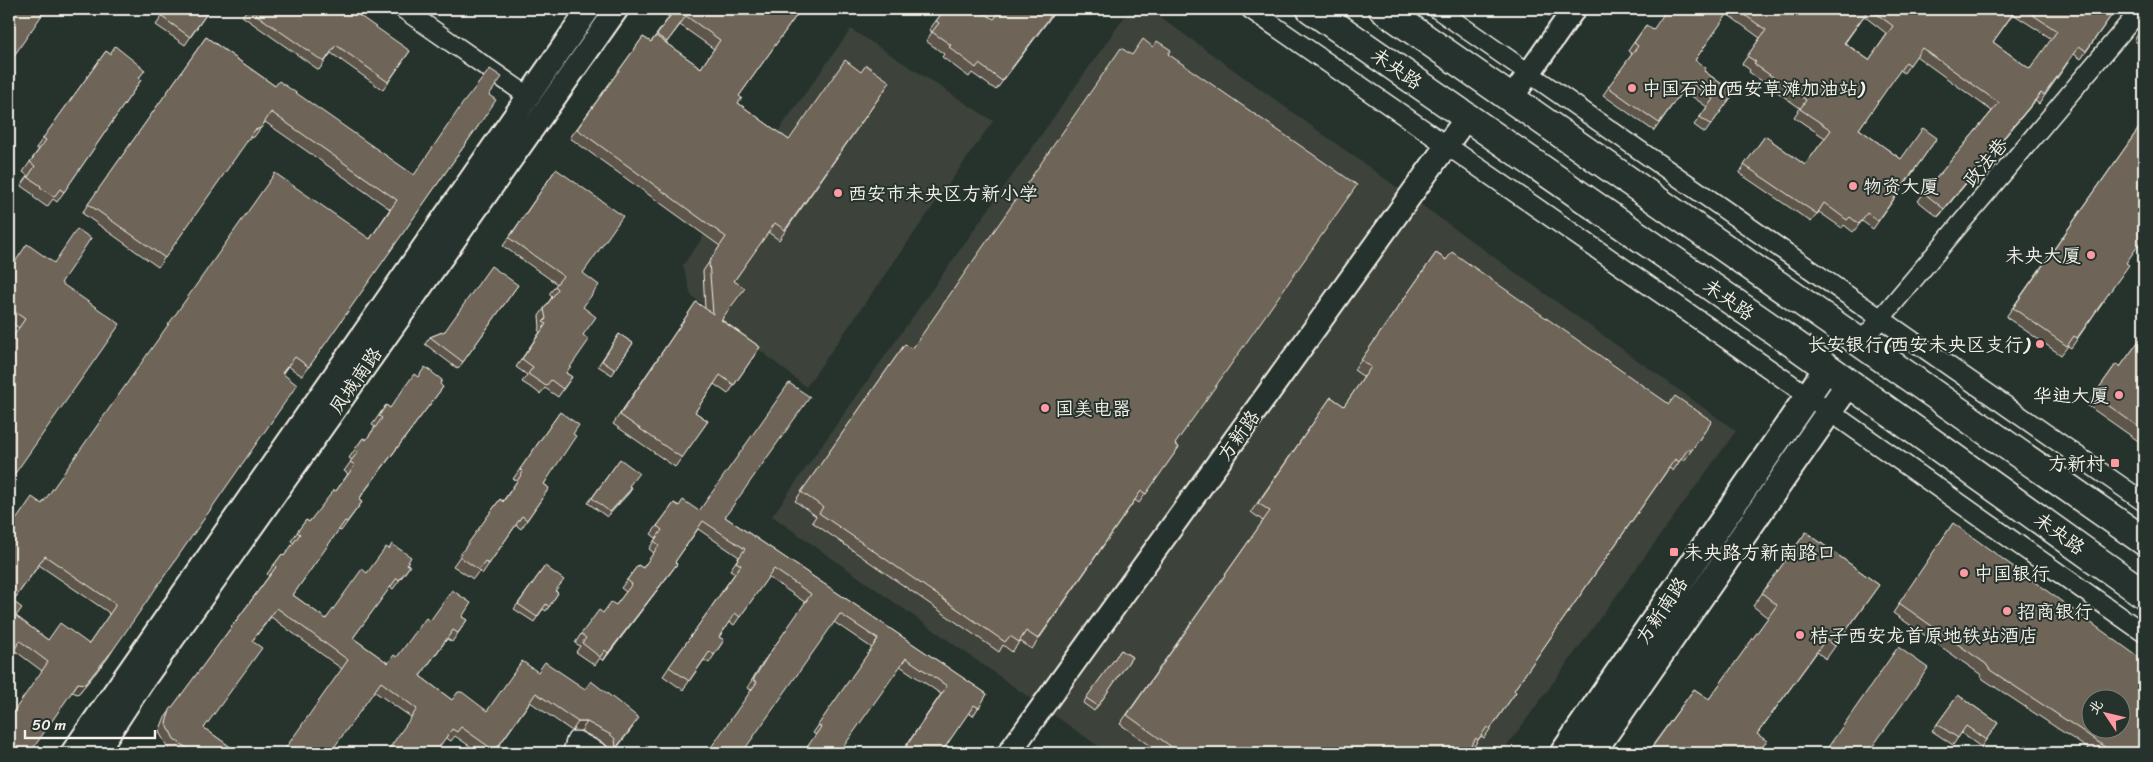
<svg xmlns="http://www.w3.org/2000/svg" width="2153" height="762" font-family="Sriracha,'LXGW WenKai TC',sans-serif">
<style>
.built{fill:#3c423a}
.lines{fill:none;stroke-linecap:round;stroke-linejoin:round}
.minor-casing{stroke:#f4f1e8;stroke-width:21}
.tertiary-casing{stroke:#f4f1e8;stroke-width:26}
.secondary-casing{stroke:#f4f1e8;stroke-width:29}
.primary-casing{stroke:#f4f1e8;stroke-width:31}
.minor{stroke:#26332d;stroke-width:18}
.tertiary{stroke:#26332d;stroke-width:22}
.secondary{stroke:#26332d;stroke-width:25}
.primary{stroke:#26332d;stroke-width:28}
.wall{fill:#5f574c;stroke:#f4f1e8;fill-rule:evenodd}
.shaded-wall{fill:#4d473e;stroke:#f4f1e8}
.building{fill:#6e6558;stroke:#f4f1e8;fill-rule:evenodd}
.poi-dot{fill:#ff9aa2;stroke:#26332d;stroke-width:2}
.labels{text-anchor:middle;stroke-width:4;stroke-linejoin:round;paint-order:stroke}
.street-label{font-size:19px;fill:#f4f1e8;stroke:#26332d}
.poi-label{font-size:19px;fill:#f4f1e8;stroke:#26332d;text-anchor:start}
</style>
<rect width="100%" height="100%" fill="#26332d"/>
<filter id="ink" filterUnits="userSpaceOnUse"><feTurbulence type="fractalNoise" baseFrequency=".02" numOctaves="2"/><feDisplacementMap in="SourceGraphic" scale="10" xChannelSelector="R" yChannelSelector="G"/><feConvolveMatrix kernelMatrix="1 2 1 2 8 2 1 2 1" color-interpolation-filters="sRGB"/></filter>
<g filter="url(#ink)">
<!-- built -->
<path class="built" d="M 1130,9 L 1149,9 L 1736,431 L 1502,753 L 1108,753 L 772,516 Z
M 851,29 L 993,121 L 806,387 L 691,295 L 683,265 Z"/>
<g class="lines">
<defs>
<path id="minor" d="M 403,9 L 528,96
M 1250,9 L 1778,375 L 2144,633
M 1437,9 L 2144,502
M 1861,342 L 2141,9
M 572,753 L 576,740 L 600,753"/>
<path id="tertiary" d="M 1511,99 L 1574,9
M 72,753 L 589,9
M 96,753 L 143,681 L 617,9
M 1009,753 L 1467,117"/>
<path id="secondary" d="M 1563,753 L 1827,368
M 1592,753 L 1849,383"/>
<path id="primary" d="M 1311,9 L 1797,346 L 2144,594
M 1383,9 L 2144,541"/>
</defs>
<!-- minor casing -->
<use href="#minor" class="minor-casing"/>
<!-- tertiary casing -->
<use href="#tertiary" class="tertiary-casing"/>
<!-- secondary casing -->
<use href="#secondary" class="secondary-casing"/>
<!-- primary casing -->
<use href="#primary" class="primary-casing"/>
<!-- minor -->
<use href="#minor" class="minor"/>
<!-- tertiary -->
<use href="#tertiary" class="tertiary"/>
<!-- secondary -->
<use href="#secondary" class="secondary"/>
<!-- primary -->
<use href="#primary" class="primary"/>
</g>
<!-- wall -->
<path class="wall" d="M 167,9 L 210,9 L 185,45 L 156,25 Z
M 248,9 L 410,51 L 383,90 L 331,53 L 319,70 L 242,16 Z
M 668,9 L 801,9 L 739,96 L 738,103 L 789,140 L 861,72 L 890,82 L 779,240 L 768,232 L 734,281 L 722,320 L 760,347 L 728,394 L 714,384 L 695,412 L 708,421 L 675,467 L 613,424 L 696,302 L 705,309 L 703,271 L 720,246 L 570,138 L 643,37 L 651,42 L 669,17 L 665,14 ZM 680,25 L 714,49 L 701,68 L 666,43 Z
M 945,9 L 994,19 L 1002,9 L 1057,9 L 996,90 L 972,73 L 969,77 L 942,57 L 944,54 L 926,41 L 932,32 L 929,30 Z
M 1538,9 L 1554,9 L 1549,16 Z
M 1709,9 L 2068,9 L 2072,12 L 2116,9 L 2081,59 L 2074,54 L 2039,104 L 2035,101 L 1938,217 L 1918,201 L 1924,193 L 1992,111 L 1916,56 L 1904,73 L 1900,70 L 1859,129 L 1901,159 L 1937,138 L 1873,229 L 1862,221 L 1853,232 L 1844,225 L 1842,228 L 1819,212 L 1811,222 L 1739,173 L 1765,136 L 1805,165 L 1825,138 L 1794,117 L 1800,108 L 1749,72 L 1750,70 L 1742,64 L 1760,38 L 1727,14 L 1695,60 L 1704,71 L 1734,93 L 1705,133 L 1694,125 L 1707,107 L 1683,90 L 1654,131 L 1603,95 L 1632,54 L 1628,51 L 1646,25 L 1653,30 L 1706,13 ZM 2013,14 L 2052,39 L 2030,69 L 1993,42 ZM 1864,16 L 1887,34 L 1869,60 L 1845,43 Z
M 2144,26 L 2144,49 L 2134,40 Z
M 206,37 L 275,86 L 414,175 L 489,95 L 481,122 L 302,376 L 288,366 L 283,373 L 107,659 L 78,694 L 42,671 L 14,650 L 9,658 L 9,530 L 370,239 L 390,209 L 265,122 L 254,137 L 248,139 L 158,267 L 82,213 ZM 39,565 L 108,612 L 109,615 L 89,644 L 48,640 L 16,616 L 13,601 Z
M 1153,47 L 1168,54 L 1175,444 L 1179,447 L 1139,503 L 1135,500 L 1032,649 L 1020,641 L 1012,652 L 1003,645 L 999,652 L 812,522 L 816,516 L 795,501 L 905,344 L 912,349 L 1132,55 Z
M 106,51 L 141,80 L 57,202 L 53,199 L 47,207 L 33,197 L 34,195 L 21,186 L 28,176 L 23,172 L 39,149 L 36,148 Z
M 2144,121 L 2126,263 L 2122,274 L 2071,348 L 2068,346 L 2061,355 L 2006,317 Z
M 556,169 L 583,273 L 583,335 L 566,373 L 572,377 L 558,397 L 545,388 L 540,394 L 535,390 L 522,382 L 527,375 L 516,367 L 540,332 L 538,330 L 540,327 L 539,316 L 552,297 L 549,294 L 557,284 L 503,246 Z
M 91,238 L 19,328 L 9,321 L 9,271 L 54,263 Z
M 1436,253 L 1669,404 L 1712,421 L 1684,461 L 1681,459 L 1673,471 L 1669,468 L 1514,690 L 1516,692 L 1484,738 L 1481,736 L 1472,749 L 1470,748 L 1466,753 L 1161,753 L 1120,724 L 1263,521 L 1251,512 L 1331,397 L 1344,406 L 1364,377 L 1354,370 Z
M 518,285 L 458,369 L 425,344 L 430,337 L 445,331 Z
M 619,334 L 633,343 L 612,375 L 598,366 Z
M 2144,334 L 2144,445 L 2087,405 L 2116,364 L 2120,367 Z
M 418,377 L 440,384 L 443,387 L 362,495 L 359,500 L 362,502 L 341,531 L 338,530 L 293,595 L 326,619 L 367,573 L 407,564 L 410,566 L 393,589 L 390,587 L 353,638 L 388,663 L 397,657 L 430,621 L 462,617 L 467,620 L 452,642 L 447,639 L 420,676 L 452,700 L 487,711 L 538,672 L 633,727 L 613,753 L 610,753 L 609,748 L 605,744 L 581,731 L 572,731 L 530,702 L 494,753 L 480,753 L 455,736 L 451,741 L 411,717 L 342,669 L 271,617 L 252,641 L 204,728 L 239,753 L 175,753 L 168,748 L 159,732 L 164,719 L 269,576 L 267,574 L 282,554 L 284,556 L 294,543 L 291,541 L 306,520 L 309,522 L 336,491 L 348,474 L 344,471 L 352,460 L 349,458 L 363,438 L 366,440 L 375,427 L 372,425 L 386,405 L 390,408 Z
M 560,412 L 573,434 L 544,484 L 549,488 L 521,529 L 516,525 L 482,574 L 479,571 L 473,579 L 453,566 L 500,499 L 503,501 L 517,481 L 513,479 Z
M 620,459 L 629,486 L 632,488 L 607,517 L 588,503 Z
M 674,503 L 679,506 L 725,517 L 987,694 L 973,716 L 968,713 L 941,753 L 901,753 L 941,694 L 900,666 L 816,735 L 813,733 L 872,648 L 834,622 L 751,690 L 747,688 L 761,665 L 806,603 L 768,577 L 734,625 L 730,622 L 719,637 L 724,640 L 709,663 L 704,660 L 683,690 L 663,676 L 735,573 L 730,570 L 739,557 L 698,529 L 675,562 L 671,572 L 603,661 L 600,658 L 595,665 L 576,652 L 580,646 L 575,643 L 581,634 L 603,613 L 616,605 L 626,592 L 621,588 L 638,565 L 643,568 L 654,553 L 649,549 L 656,538 L 651,534 Z
M 1953,523 L 2144,753 L 2094,753 L 2078,742 L 1983,679 L 1980,674 L 1893,613 Z
M 1806,532 L 1879,585 L 1826,659 L 1817,652 L 1757,734 L 1758,753 L 1647,753 L 1694,689 L 1709,699 L 1768,618 L 1753,606 Z
M 545,566 L 556,591 L 558,593 L 546,611 L 543,609 L 534,622 L 514,609 Z
M 1121,650 L 1132,657 L 1094,711 L 1083,703 Z
M 1958,695 L 1998,723 L 1981,747 L 1961,733 L 1953,745 L 1932,731 Z"/>
<!-- shaded-wall -->
<path class="shaded-wall" d="M 2041,93 L 2035,101 L 1938,217 L 1944,209 Z
M 632,488 L 629,493 L 607,517 L 610,512 Z
M 677,564 L 671,572 L 603,661 L 608,653 Z
M 113,650 L 107,659 L 78,694 L 72,692 L 78,683 Z
M 578,722 L 587,722 L 581,731 L 572,731 Z"/>
<!-- building -->
<path class="building" d="M 9,9 L 42,9 L 41,10 L 44,12 L 9,63 Z
M 167,9 L 210,9 L 190,37 L 162,17 Z
M 248,9 L 350,9 L 410,51 L 388,82 L 336,45 L 324,62 Z
M 675,9 L 801,9 L 739,96 L 742,98 L 738,103 L 789,140 L 845,60 L 861,72 L 866,65 L 890,82 L 785,230 L 775,223 L 734,281 L 745,288 L 721,320 L 760,347 L 734,385 L 720,375 L 695,412 L 708,421 L 682,458 L 620,415 L 696,302 L 713,314 L 709,262 L 726,237 L 577,129 L 643,37 L 651,42 L 656,36 L 701,68 L 720,40 L 686,16 L 667,42 L 657,35 Z
M 945,9 L 977,9 L 994,19 L 1002,9 L 1056,9 L 1002,81 L 979,64 L 976,68 L 949,47 L 951,45 L 932,32 L 939,23 L 936,21 Z
M 1667,9 L 1701,9 L 1706,13 L 1709,9 L 1731,9 L 1695,60 L 1706,68 L 1704,71 L 1734,93 L 1711,125 L 1700,117 L 1713,99 L 1689,82 L 1659,123 L 1608,87 L 1638,46 L 1634,43 L 1646,25 L 1653,30 Z
M 1736,9 L 1869,9 L 1844,43 L 1869,60 L 1893,26 L 1870,9 L 2016,9 L 1993,42 L 2030,69 L 2057,31 L 2024,9 L 2068,9 L 2072,12 L 2074,9 L 2116,9 L 2086,51 L 2079,46 L 2044,95 L 2041,93 L 1944,209 L 1924,193 L 1999,103 L 1922,48 L 1910,65 L 1906,62 L 1859,129 L 1901,159 L 1923,128 L 1937,138 L 1878,221 L 1867,213 L 1859,224 L 1850,217 L 1847,220 L 1824,203 L 1817,214 L 1744,165 L 1765,136 L 1805,165 L 1831,130 L 1800,109 L 1806,100 L 1754,64 L 1756,62 L 1747,56 L 1766,30 Z
M 2144,26 L 2144,34 L 2140,31 Z
M 206,37 L 275,86 L 279,81 L 414,175 L 463,103 L 490,69 L 502,77 L 489,95 L 496,100 L 481,122 L 309,367 L 295,357 L 282,373 L 297,385 L 113,650 L 85,684 L 78,683 L 30,753 L 9,753 L 9,718 L 48,662 L 20,641 L 10,656 L 9,655 L 9,530 L 32,497 L 42,504 L 275,173 L 370,239 L 397,200 L 271,112 L 261,128 L 255,130 L 165,258 L 88,204 ZM 45,556 L 114,603 L 115,606 L 89,644 L 60,623 L 48,640 L 16,616 L 22,608 L 13,601 Z
M 1143,39 L 1153,47 L 1157,41 L 1171,50 L 1168,54 L 1357,185 L 1175,444 L 1179,447 L 1146,494 L 1141,491 L 1038,639 L 1026,631 L 1019,642 L 1010,636 L 1005,642 L 819,513 L 823,507 L 801,492 L 905,344 L 912,349 L 1121,48 L 1132,55 Z
M 115,46 L 145,70 L 139,78 L 141,80 L 64,192 L 60,189 L 54,197 L 40,187 L 41,186 L 28,177 L 35,166 L 30,162 L 46,140 L 43,138 L 106,51 L 110,54 Z
M 2144,121 L 2144,237 L 2126,263 L 2129,265 L 2077,338 L 2074,336 L 2067,346 L 2013,308 Z
M 556,169 L 623,216 L 583,273 L 599,285 L 583,307 L 596,317 L 583,335 L 589,340 L 566,373 L 572,377 L 563,389 L 551,380 L 546,386 L 528,374 L 533,367 L 522,359 L 546,324 L 543,322 L 546,319 L 544,309 L 558,289 L 555,286 L 563,276 L 509,238 Z
M 77,229 L 91,238 L 61,283 L 120,324 L 9,482 L 9,342 L 25,319 L 9,308 L 9,271 L 27,244 L 54,263 Z
M 1452,252 L 1669,404 L 1675,396 L 1712,421 L 1691,451 L 1688,449 L 1679,462 L 1675,459 L 1514,690 L 1516,692 L 1490,729 L 1487,727 L 1478,740 L 1476,738 L 1466,753 L 1180,753 L 1127,715 L 1270,511 L 1258,503 L 1331,397 L 1344,406 L 1371,367 L 1361,360 L 1436,253 L 1446,260 Z
M 491,266 L 518,285 L 463,362 L 430,337 L 445,331 Z
M 619,334 L 633,343 L 615,370 L 602,361 Z
M 2144,334 L 2144,431 L 2094,395 L 2116,364 L 2120,367 Z
M 425,367 L 442,380 L 440,384 L 443,387 L 363,493 L 359,500 L 362,502 L 347,522 L 345,521 L 293,595 L 326,619 L 362,569 L 367,573 L 386,547 L 389,549 L 392,544 L 411,557 L 407,564 L 410,566 L 399,580 L 397,578 L 353,638 L 388,663 L 394,655 L 397,657 L 426,618 L 430,621 L 452,590 L 471,603 L 462,617 L 467,620 L 458,633 L 453,630 L 420,676 L 452,700 L 458,692 L 462,692 L 487,711 L 522,661 L 538,672 L 545,662 L 585,689 L 591,681 L 639,718 L 616,748 L 615,739 L 611,735 L 587,722 L 578,722 L 536,693 L 495,751 L 461,727 L 457,732 L 452,729 L 435,753 L 386,753 L 417,709 L 381,682 L 330,753 L 282,753 L 348,660 L 277,608 L 252,641 L 262,648 L 204,728 L 239,753 L 194,753 L 174,739 L 166,723 L 170,710 L 276,567 L 274,565 L 282,554 L 284,556 L 300,534 L 297,532 L 306,520 L 309,522 L 334,490 L 336,491 L 355,465 L 350,462 L 358,452 L 355,449 L 363,438 L 366,440 L 382,418 L 379,416 L 386,405 L 390,408 L 414,374 L 418,377 Z
M 789,383 L 810,397 L 725,517 L 987,694 L 979,708 L 974,705 L 941,753 L 906,753 L 908,750 L 905,748 L 947,686 L 906,658 L 839,753 L 803,753 L 821,727 L 818,725 L 878,639 L 840,614 L 742,753 L 707,753 L 757,682 L 753,680 L 767,657 L 811,594 L 774,569 L 740,617 L 735,613 L 719,637 L 724,640 L 714,655 L 710,651 L 689,681 L 669,667 L 741,565 L 736,562 L 745,549 L 703,521 L 675,562 L 677,564 L 608,653 L 605,650 L 600,657 L 582,643 L 586,638 L 581,634 L 599,610 L 603,613 L 611,602 L 616,605 L 632,584 L 627,580 L 638,565 L 643,568 L 659,545 L 654,541 L 662,530 L 657,526 L 674,503 L 679,506 L 683,500 L 699,511 Z
M 560,412 L 579,425 L 573,434 L 576,436 L 544,484 L 549,488 L 527,520 L 522,516 L 489,564 L 485,562 L 479,570 L 459,556 L 500,499 L 503,502 L 523,472 L 520,469 Z
M 620,459 L 639,473 L 629,486 L 632,488 L 610,512 L 592,498 Z
M 1953,523 L 2144,661 L 2144,753 L 2113,753 L 2084,732 L 1990,670 L 1986,664 L 1899,603 ZM 2090,700 L 2120,700 L 2120,730 L 2090,730 Z
M 1806,532 L 1879,585 L 1835,646 L 1826,639 L 1757,734 L 1767,741 L 1758,753 L 1654,753 L 1650,750 L 1694,689 L 1709,699 L 1777,605 L 1762,593 Z
M 545,566 L 564,580 L 555,591 L 558,593 L 549,607 L 546,604 L 537,617 L 518,604 Z
M 1898,647 L 1928,668 L 1868,753 L 1824,753 Z
M 1121,650 L 1132,657 L 1098,706 L 1086,698 Z
M 1958,695 L 1998,723 L 1986,740 L 1966,726 L 1958,738 L 1937,724 Z
M 2026,745 L 2038,753 L 2020,753 Z"/>
</g>
<!-- markers -->
<g class="poi-dot">
<circle cx="1632" cy="88" r="5"/>
<circle cx="1853" cy="186" r="5"/>
<circle cx="838" cy="193" r="5"/>
<circle cx="2091" cy="255" r="5"/>
<circle cx="2040" cy="344" r="5"/>
<circle cx="2119" cy="395" r="5"/>
<circle cx="1045" cy="408" r="5"/>
<rect x="2110" y="458" width="10" height="10" rx="2.5"/>
<rect x="1669" y="547" width="10" height="10" rx="2.5"/>
<circle cx="1964" cy="573" r="5"/>
<circle cx="2007" cy="611" r="5"/>
<circle cx="1800" cy="635" r="5"/>
</g>
<g class="labels">
<!-- street labels -->
<g class="street-label">
<text transform="translate(1397 68) rotate(35)" y="7">未央路</text>
<text transform="translate(1985 162) rotate(-50)" y="7">政法巷</text>
<text transform="translate(1729 299) rotate(35)" y="7">未央路</text>
<text transform="translate(355 380) rotate(-55)" y="7">凤城南路</text>
<text transform="translate(1238 435) rotate(-54)" y="7">方新路</text>
<text transform="translate(2060 533) rotate(36)" y="7">未央路</text>
<text transform="translate(1661 610) rotate(-56)" y="7">方新南路</text>
</g>
<!-- poi labels -->
<g class="poi-label">
<text x="1642" y="95">中国石油(西安草滩加油站)</text>
<text x="1863" y="193">物资大厦</text>
<text x="848" y="200">西安市未央区方新小学</text>
<text x="2081" y="262" text-anchor="end">未央大厦</text>
<text x="2030" y="351" text-anchor="end">长安银行(西安未央区支行)</text>
<text x="2109" y="402" text-anchor="end">华迪大厦</text>
<text x="1055" y="415">国美电器</text>
<text x="2105" y="470" text-anchor="end">方新村</text>
<text x="1684" y="559">未央路方新南路口</text>
<text x="1974" y="580">中国银行</text>
<text x="2017" y="618">招商银行</text>
<text x="1810" y="642">桔子西安龙首原地铁站酒店</text>
</g>
</g>
<!-- margin -->
<rect width="2153" height="762" fill="none" stroke="#26332d" stroke-width="30"/>
<rect x="15" y="15" width="2123" height="732" fill="none" stroke="#f4f1e8" stroke-width="2" filter="url(#ink)"/>
<!-- north arrow -->
<g transform="translate(2106 714) rotate(305)"><circle r="24" fill="#26332d" stroke="#787f78"/>
<path d="M0-4L9 19L0 12L-9 19Z" fill="#ff9aa2"/>
<text y="-8" font-size="14" font-weight="bold" text-anchor="middle" fill="#f4f1e8">北</text>
</g>
<!-- scale -->
<path d="M25 730v8h130v-8" fill="none" stroke="#f4f1e8" stroke-width="2.5"/>
<text x="32" y="730" font-size="15" fill="#f4f1e8" stroke="#26332d" stroke-width="4" paint-order="stroke">50 m</text>
</svg>
